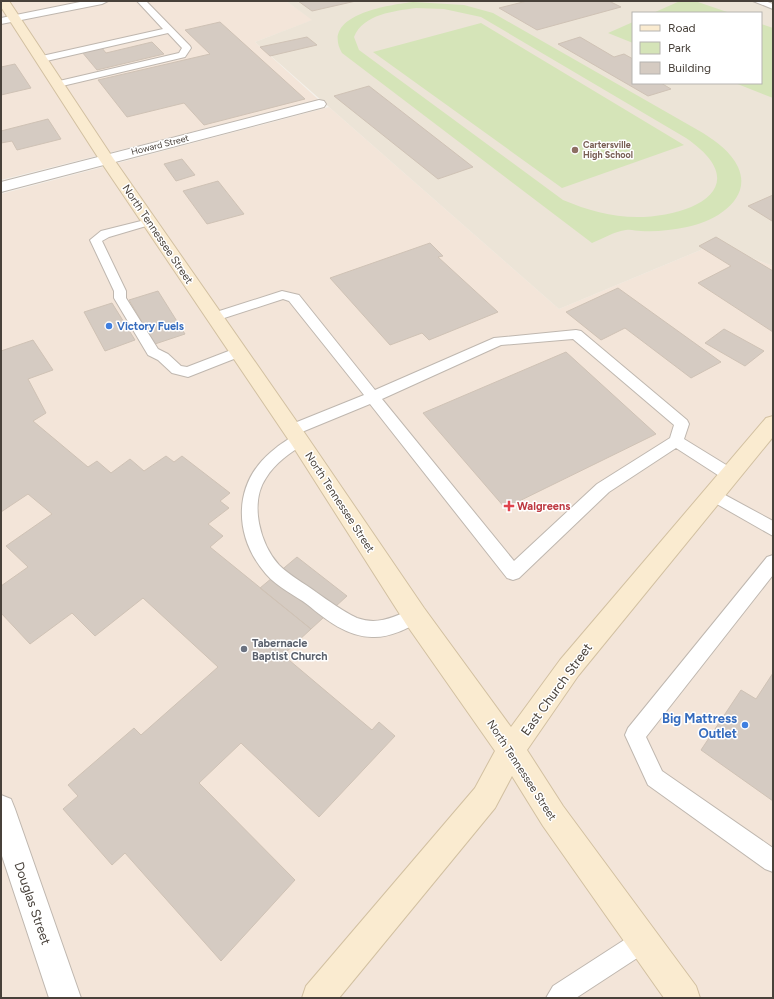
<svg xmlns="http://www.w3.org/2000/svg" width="774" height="999" font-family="Figtree,sans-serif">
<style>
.commercial{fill:#f3e5d9}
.education{fill:#ece4d7;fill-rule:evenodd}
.green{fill:#d5e4b8;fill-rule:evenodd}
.building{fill:#d5cbc2;stroke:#cfc2b5}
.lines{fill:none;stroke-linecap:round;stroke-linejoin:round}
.service-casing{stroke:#bfb7af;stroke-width:2}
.minor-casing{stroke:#bfb7af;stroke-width:2}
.secondary-casing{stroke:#d2c0a1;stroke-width:2}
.service{fill:#fff;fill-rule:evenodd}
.minor{fill:#fff;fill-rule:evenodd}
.secondary{fill:#faebd0;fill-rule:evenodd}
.education-dot{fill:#8d6e63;stroke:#fff;stroke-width:1.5}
.shop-dot{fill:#3f7fe0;stroke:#fff;stroke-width:1.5}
.health-dot{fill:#e0444e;stroke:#fff;stroke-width:1.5}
.worship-dot{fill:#6b7280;stroke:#fff;stroke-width:1.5}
.labels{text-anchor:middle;stroke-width:3;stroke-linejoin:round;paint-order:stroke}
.far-street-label{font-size:9px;fill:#48413a;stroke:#fff}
.far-education-label{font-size:9px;font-weight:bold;fill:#785e54;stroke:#fff;text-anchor:start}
.street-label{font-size:11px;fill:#48413a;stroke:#fff}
.shop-label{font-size:11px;font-weight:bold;fill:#366cbe;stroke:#fff;text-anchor:start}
.health-label{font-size:11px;font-weight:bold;fill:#be3a42;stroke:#fff;text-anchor:start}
.worship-label{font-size:11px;font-weight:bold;fill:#5b616d;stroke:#fff;text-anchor:start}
.near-street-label{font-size:13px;fill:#48413a;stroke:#fff}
.near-shop-label{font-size:13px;font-weight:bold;fill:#366cbe;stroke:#fff;text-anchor:end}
</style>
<rect width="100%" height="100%" fill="#f4f1eb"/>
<!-- commercial -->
<path class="commercial" d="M 1,1 L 286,1 L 313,20 L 255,42 L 319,100 L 1,180 Z
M 329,107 L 559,309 L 715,244 L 773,266 L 773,998 L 1,998 L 1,194 Z"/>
<!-- education -->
<path class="education" d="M 286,1 L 773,1 L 773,266 L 715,244 L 559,309 L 255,42 L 312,20 ZM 633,13 L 761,13 L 761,83 L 633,83 Z"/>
<!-- green -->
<path class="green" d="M 680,1 L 695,1 L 730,13 L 653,13 Z
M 413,2 L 464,5 L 493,13 L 703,133 C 717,142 731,152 738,167 C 753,200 714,222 687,227 C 672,230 656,232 641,231 C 636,231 631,229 626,230 C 615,231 602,239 592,243 L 342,53 C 320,15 388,5 413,2 ZM 416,8 L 444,9 L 481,17 L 686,138 C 757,187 692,217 637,217 C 611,217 587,210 563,200 L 359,50 L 354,37 C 363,14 395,11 416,8 Z
M 633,22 L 633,43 L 608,33 Z
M 481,23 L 684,145 L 562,188 L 373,52 Z
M 761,24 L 773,28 L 773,98 L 735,83 L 761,83 Z"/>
<!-- building -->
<path class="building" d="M 298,1 L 356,1 L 312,11 Z
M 527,1 L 609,1 L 621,7 L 537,30 L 499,8 Z
M 220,22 L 305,99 L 204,125 L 184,103 L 127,117 L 98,80 L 210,54 L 185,30 Z
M 307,37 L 317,45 L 270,56 L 260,47 Z
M 580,37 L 614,57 L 624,54 L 633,59 L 633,83 L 661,83 L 671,89 L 648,96 L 558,44 Z
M 152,42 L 164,54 L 97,70 L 82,52 L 102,48 L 106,53 Z
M 15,64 L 31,88 L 1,95 L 1,67 Z
M 369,86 L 473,167 L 438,179 L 334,96 Z
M 48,119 L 61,139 L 17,150 L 12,141 L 1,143 L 1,131 Z
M 182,159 L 195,175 L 176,181 L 164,164 Z
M 218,181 L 244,214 L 207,224 L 183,191 Z
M 773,195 L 772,221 L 748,206 Z
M 716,237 L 773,271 L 773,332 L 698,283 L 731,266 L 699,246 Z
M 430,243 L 443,256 L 438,257 L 498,312 L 429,340 L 422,333 L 390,345 L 330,278 Z
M 618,288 L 721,362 L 691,378 L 625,328 L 601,340 L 566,312 Z
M 158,291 L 185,334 L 155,344 L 129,300 Z
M 112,303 L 135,340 L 105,351 L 84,312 Z
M 724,329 L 764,351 L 745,366 L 705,343 Z
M 33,340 L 53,370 L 28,379 L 46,413 L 33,421 L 88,467 L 97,461 L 111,473 L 130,459 L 144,471 L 166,456 L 174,462 L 182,456 L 230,493 L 220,501 L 229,508 L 208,524 L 223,536 L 210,547 L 311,629 L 283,655 L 372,730 L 379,722 L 395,736 L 319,817 L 241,743 L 199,783 L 295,880 L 221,961 L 125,853 L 112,865 L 63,809 L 78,796 L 68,785 L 134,728 L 141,735 L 218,667 L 143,598 L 95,636 L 72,613 L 30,644 L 1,613 L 1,586 L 28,567 L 6,546 L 52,514 L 28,494 L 1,512 L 1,351 Z
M 566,352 L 656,434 L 505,508 L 423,413 Z
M 297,557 L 347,596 L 311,629 L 260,588 Z
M 773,673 L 773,801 L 701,750 L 741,690 L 756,699 Z"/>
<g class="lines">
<defs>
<path id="service" d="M 137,1 L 146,1 L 190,46 L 191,48 L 185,57 L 58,87 L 55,86 L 55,82 L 179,53 L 182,48 L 168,33 L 42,62 L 37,59 L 42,56 L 163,29 Z
M 753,1 L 765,1 L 773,4 L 773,9 Z
M 149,219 L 155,222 L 153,224 L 109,237 L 102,241 L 126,291 L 126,298 L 158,349 L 168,354 L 181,366 L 187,367 L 239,347 L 244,349 L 246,352 L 244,355 L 188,377 L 172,373 L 158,360 L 148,355 L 114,298 L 114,291 L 90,240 L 101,231 Z
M 282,291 L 299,295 L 375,390 L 494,338 L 576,330 L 581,331 L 687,420 L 689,424 L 684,439 L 736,471 L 738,475 L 736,479 L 730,481 L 724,479 L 676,448 L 609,492 L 519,578 L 513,580 L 507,578 L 370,404 L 297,434 L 292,435 L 287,434 L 285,430 L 287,426 L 364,395 L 289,301 L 283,299 L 215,321 L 210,320 L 208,317 L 210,314 ZM 573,339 L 674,425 L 670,438 L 597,484 L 514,561 L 382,399 L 501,345 Z
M 299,434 L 304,436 L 307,440 L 304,444 C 290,453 275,463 266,478 C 249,503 260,544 279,565 C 290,576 304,583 316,592 C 329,601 342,611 357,618 C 379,626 395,616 415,608 L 421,611 L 424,616 L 421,621 C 406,629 389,638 372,637 C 348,637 326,620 308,605 C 295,595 278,588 266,574 C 234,537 232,485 271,452 C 279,445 289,438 299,434 Z
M 714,489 L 773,521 L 773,536 L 708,499 L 706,495 L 708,491 Z
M 773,555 L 773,575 L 646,737 L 662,771 L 773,848 L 773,872 L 765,869 L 648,785 L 625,735 L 628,728 L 767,557 Z
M 643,930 L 651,933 L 654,941 L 651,949 L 576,998 L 546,998 L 553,986 L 635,933 Z"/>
<path id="minor" d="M 85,1 L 108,1 L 102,4 L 1,24 L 1,18 Z
M 319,100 L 324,101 L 326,104 L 324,107 L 1,192 L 1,182 Z
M 1,795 L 11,799 L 15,809 L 81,998 L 49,998 L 1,853 Z"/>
<path id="secondary" d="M 1,1 L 9,1 L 113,158 L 306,435 L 424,608 L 511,727 L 560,660 L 766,418 L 773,416 L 773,437 L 578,676 L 527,750 L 563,806 L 696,986 L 700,998 L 664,998 L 543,826 L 512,776 L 495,808 L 339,998 L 302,998 L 306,986 L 475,788 L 495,751 L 406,624 L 292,445 L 99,159 L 1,7 Z"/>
</defs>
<!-- service casing -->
<use href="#service" class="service-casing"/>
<!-- minor casing -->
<use href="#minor" class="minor-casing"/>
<!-- secondary casing -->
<use href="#secondary" class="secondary-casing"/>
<!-- service -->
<use href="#service" class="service"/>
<!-- minor -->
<use href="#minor" class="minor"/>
<!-- secondary -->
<use href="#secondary" class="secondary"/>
</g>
<!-- markers -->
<circle class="education-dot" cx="575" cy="150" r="4"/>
<g class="shop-dot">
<circle cx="109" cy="326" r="4"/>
<circle cx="745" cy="725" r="4"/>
</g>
<path class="health-dot" d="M507 500h4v4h4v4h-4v4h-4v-4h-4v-4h4z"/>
<circle class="worship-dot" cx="244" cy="649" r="4"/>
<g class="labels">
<!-- far-street labels -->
<g class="far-street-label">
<text transform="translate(160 145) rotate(-14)" y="3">Howard Street</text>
</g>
<!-- far-education labels -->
<g class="far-education-label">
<text x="583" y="148">Cartersville<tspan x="583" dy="10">High School</tspan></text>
</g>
<!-- street labels -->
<g class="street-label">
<text transform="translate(158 234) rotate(56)" y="4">North Tennessee Street</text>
<text transform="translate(340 502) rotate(57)" y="4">North Tennessee Street</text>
<text transform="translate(522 770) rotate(57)" y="4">North Tennessee Street</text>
</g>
<!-- shop labels -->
<g class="shop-label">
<text x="117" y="330">Victory Fuels</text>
</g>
<!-- health labels -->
<g class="health-label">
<text x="517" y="510">Walgreens</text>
</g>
<!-- worship labels -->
<g class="worship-label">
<text x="252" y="647">Tabernacle<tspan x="252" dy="13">Baptist Church</tspan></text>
</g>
<!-- near-street labels -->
<g class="near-street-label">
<text transform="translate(556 689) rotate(-54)" y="5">East Church Street</text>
<text transform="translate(33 903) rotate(71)" y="5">Douglas Street</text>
</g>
<!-- near-shop labels -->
<g class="near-shop-label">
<text x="737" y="723">Big Mattress<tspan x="737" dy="15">Outlet</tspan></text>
</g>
</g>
<!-- border -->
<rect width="774" height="999" fill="none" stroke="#48413a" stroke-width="4"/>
<!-- legend -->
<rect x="632" y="12" width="130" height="72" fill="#ffffff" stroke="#b6b3b0"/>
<rect x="640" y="25" width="20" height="6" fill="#faebd0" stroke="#b6b3b0"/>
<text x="668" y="32" font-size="12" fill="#48413a">Road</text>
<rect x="640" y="42" width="20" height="12" fill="#d5e4b8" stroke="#b6b3b0"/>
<text x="668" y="52" font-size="12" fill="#48413a">Park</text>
<rect x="640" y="62" width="20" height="12" fill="#d5cbc2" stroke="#b6b3b0"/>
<text x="668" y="72" font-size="12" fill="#48413a">Building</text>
</svg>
